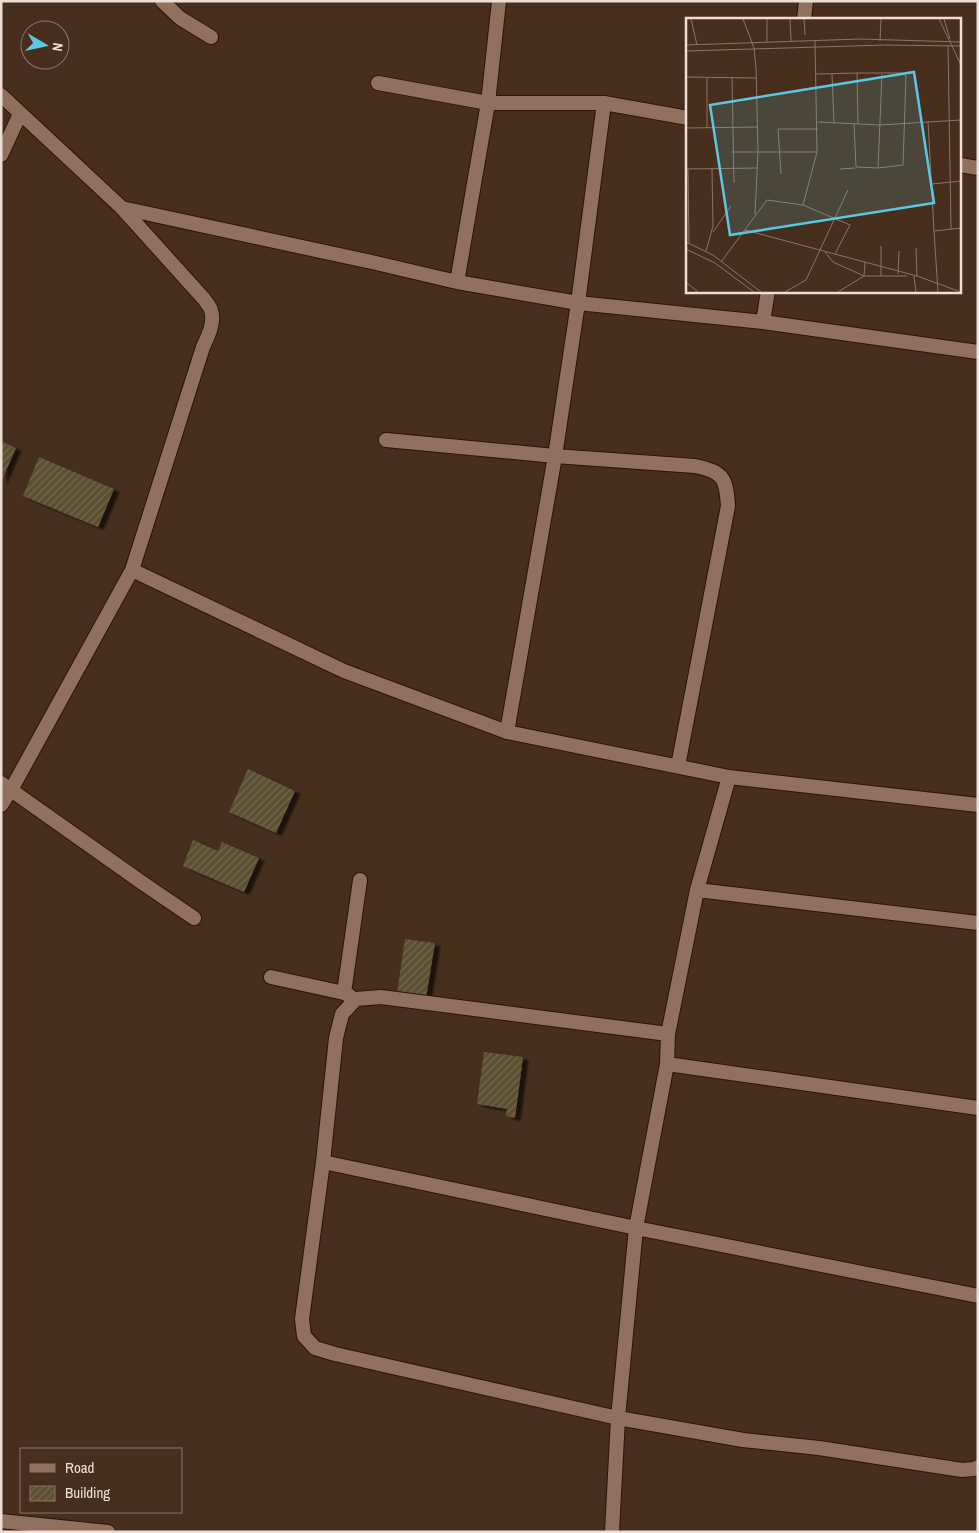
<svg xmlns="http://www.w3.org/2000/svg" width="979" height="1533" font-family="'Archivo Narrow',sans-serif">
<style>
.building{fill:url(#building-hatch);filter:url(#shadow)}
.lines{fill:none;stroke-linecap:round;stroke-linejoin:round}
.minor-casing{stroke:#2d1605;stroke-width:16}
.minor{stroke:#8f715e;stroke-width:14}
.inset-road{fill:none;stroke:#8b7566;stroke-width:1}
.view{fill:#5ac8e5;fill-opacity:0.15;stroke:#5ac8e5;stroke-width:2.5}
.inset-edge{fill:none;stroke:#efded3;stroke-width:2.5}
</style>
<defs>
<pattern id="building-hatch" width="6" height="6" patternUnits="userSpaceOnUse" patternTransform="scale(1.25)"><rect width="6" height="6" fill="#5c5032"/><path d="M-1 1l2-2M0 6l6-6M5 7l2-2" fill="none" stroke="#74694f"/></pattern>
<filter id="shadow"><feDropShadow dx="5.5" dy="3" stdDeviation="1" flood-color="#0009"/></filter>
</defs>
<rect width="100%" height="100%" fill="#482f1d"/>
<!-- building -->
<path class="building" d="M 1,441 L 16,448 L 1,482 Z
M 39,457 L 114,489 L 98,527 L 23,496 Z
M 248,769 L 295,791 L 276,833 L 229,812 Z
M 193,840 L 218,851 L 222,842 L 259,858 L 244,892 L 183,866 Z
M 405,939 L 435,943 L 426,998 L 397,994 Z
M 484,1052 L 523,1057 L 515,1118 L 506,1116 L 507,1109 L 477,1104 Z"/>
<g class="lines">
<defs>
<path id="minor" d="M 162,1 L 180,18 L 211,37
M 804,19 L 806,1
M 378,83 L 488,103 L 604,103 L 688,118
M 1,95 L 122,208 L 204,299 C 206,302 210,306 211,310 C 215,323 208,336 203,347 L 132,570 L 344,671 L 507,732 L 729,777 L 978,805
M 1,155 L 20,114
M 960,165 L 978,168
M 122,208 L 376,263 L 457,282 L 578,303 L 763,322 L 978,352
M 457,282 L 488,103 L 499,1
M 763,322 L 768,291
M 386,440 L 555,456 L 695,466 C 724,472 726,478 728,506 L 678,766
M 507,732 L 555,456 L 578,303 L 604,103
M 1,783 L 144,884 L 194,918
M 1,805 L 11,790 L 132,570
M 697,890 L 978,923
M 271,977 L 344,993 L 350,996
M 344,993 L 360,880
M 668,1034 L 381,997 L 356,999 L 342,1014 L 336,1038 L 323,1162 L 636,1228 L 978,1296
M 667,1064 L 978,1108
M 323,1162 L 302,1319 L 304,1336 L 315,1348 L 335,1354 L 618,1418 L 743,1440 L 819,1448 L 962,1470 L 974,1469 L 978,1467
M 1,1521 L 108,1532
M 612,1532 L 618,1418 L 636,1228 L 667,1064 L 668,1034 L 697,890 L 729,777"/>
</defs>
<!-- minor casing -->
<use href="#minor" class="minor-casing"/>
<!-- minor -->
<use href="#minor" class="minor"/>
</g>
<!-- overview -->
<g transform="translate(686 18)">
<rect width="275" height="275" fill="#482f1d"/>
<path class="inset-road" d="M 5,1 L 11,27M 57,1 L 68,30 L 70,50 L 72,134 L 69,196M 104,1 L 105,23M 118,1 L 119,17M 253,1 L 275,47M 258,1 L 264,21M 194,23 L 195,1M 81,24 L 81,1M 0,27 L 174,21 L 275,24M 262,28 L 265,211M 0,33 L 199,27 L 275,28M 171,55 L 216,55 L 220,58 L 217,147 L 192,150M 130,56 L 171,55 L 172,106M 146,56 L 148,106M 0,59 L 70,60M 21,59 L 21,110M 46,59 L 48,165M 242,103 L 248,213M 132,104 L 194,107 L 275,102M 168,106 L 170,149 L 192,150 L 196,56M 0,110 L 71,109M 45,134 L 131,134M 0,151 L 72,150M 2,151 L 3,225M 154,151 L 169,150M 95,156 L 92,111 L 132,111M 246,166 L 275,163M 117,187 L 164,207 L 149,236M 59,212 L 231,258 L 275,274M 27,214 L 45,188M 0,224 L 27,237 L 75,274M 195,228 L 195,258M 230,230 L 231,258M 0,231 L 29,245 L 68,274M 20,233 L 27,208 L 26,151M 139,234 L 147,244 L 178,258 L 221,258M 35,244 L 81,182 L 117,187 L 131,134 L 129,23M 212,256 L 213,233M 228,258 L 230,274M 0,264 L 12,274M 99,274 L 120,262 L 162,172M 152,274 L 178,258 L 179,244M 252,274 L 248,213 L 275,210"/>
<path class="view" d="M 228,54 L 248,185 L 44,217 L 24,87 Z"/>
<rect width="275" height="275" class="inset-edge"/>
</g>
<!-- border -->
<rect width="979" height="1533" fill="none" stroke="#efded3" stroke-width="5"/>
<!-- legend -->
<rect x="20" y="1448" width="162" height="65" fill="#482f1d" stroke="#8b7566"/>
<rect x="30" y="1464" width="25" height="8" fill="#8f715e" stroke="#8b7566"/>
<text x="65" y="1473" font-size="15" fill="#efded3">Road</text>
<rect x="30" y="1486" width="25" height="15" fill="url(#building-hatch)" stroke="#8b7566"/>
<text x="65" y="1498" font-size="15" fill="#efded3">Building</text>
<!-- north arrow -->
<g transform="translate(45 45) rotate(99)"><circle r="24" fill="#482f1d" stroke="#8b7566"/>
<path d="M0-4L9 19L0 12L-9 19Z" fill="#5ac8e5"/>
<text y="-8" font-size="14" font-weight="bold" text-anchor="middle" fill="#efded3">N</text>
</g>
</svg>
